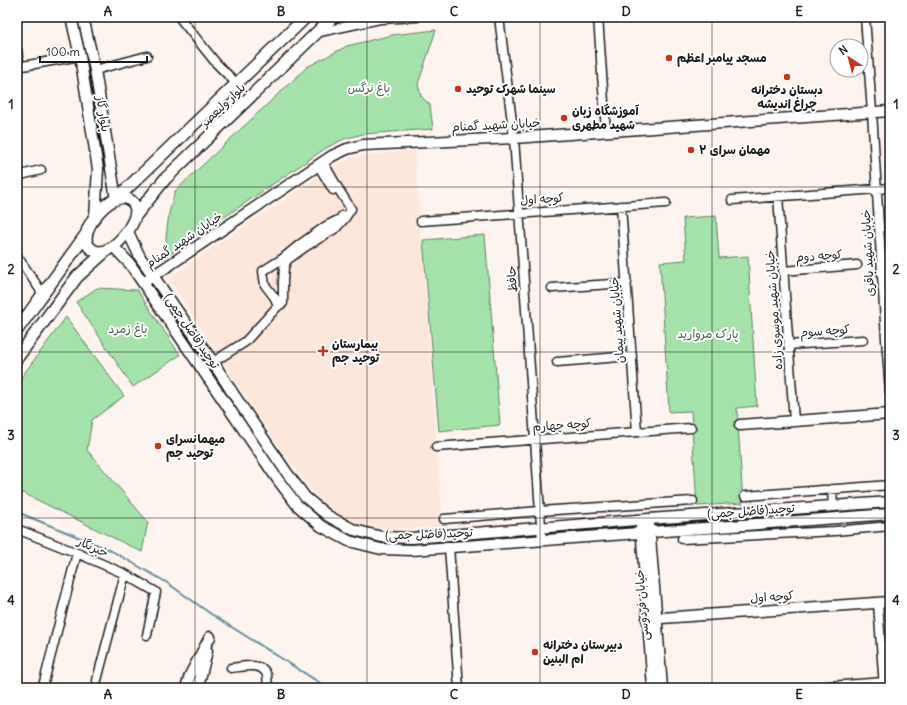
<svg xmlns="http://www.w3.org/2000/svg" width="907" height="705" font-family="Delius,'Playpen Sans Arabic',sans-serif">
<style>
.built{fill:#fde7db}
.green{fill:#a4e2aa;stroke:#607f63}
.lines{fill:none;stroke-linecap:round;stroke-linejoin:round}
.stream{stroke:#638e9e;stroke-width:2}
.minor-casing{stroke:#1c1c1c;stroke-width:11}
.tertiary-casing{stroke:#1c1c1c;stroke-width:13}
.secondary-casing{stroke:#1c1c1c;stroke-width:14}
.minor{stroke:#fff;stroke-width:8}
.tertiary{stroke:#fff;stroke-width:10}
.secondary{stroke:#fff;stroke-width:11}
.grid{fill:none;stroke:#1c1c1c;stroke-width:1;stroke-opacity:0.55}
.poi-dot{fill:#c8321e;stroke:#fff;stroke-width:1.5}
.labels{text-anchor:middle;stroke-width:4;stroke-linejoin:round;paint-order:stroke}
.poi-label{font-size:12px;font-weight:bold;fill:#1c1c1c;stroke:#fff;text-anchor:start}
.park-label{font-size:12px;fill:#4c614e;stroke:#fff}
.street-label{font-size:12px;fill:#1c1c1c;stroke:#fff}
.neatline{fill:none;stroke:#1c1c1c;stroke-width:1.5}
.grid-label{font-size:13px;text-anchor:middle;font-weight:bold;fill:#1c1c1c}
</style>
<rect width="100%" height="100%" fill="#fef4ef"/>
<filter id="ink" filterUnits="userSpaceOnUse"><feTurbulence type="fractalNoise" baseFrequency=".025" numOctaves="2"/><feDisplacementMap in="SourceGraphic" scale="8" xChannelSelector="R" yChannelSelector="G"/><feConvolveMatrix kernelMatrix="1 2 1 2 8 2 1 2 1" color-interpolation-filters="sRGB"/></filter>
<g filter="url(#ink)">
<!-- built -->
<path class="built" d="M 415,150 L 443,527 L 384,530 L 342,524 L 306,484 L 263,424 L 168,278 L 316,178 L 335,166 L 351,157 Z"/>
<!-- green -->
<path class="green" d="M 436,30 L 418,84 L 421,96 L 430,105 L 433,129 L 363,134 L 344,139 L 326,148 L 167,256 L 166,237 L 169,213 L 175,191 L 307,67 L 347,46 L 392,35 Z
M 716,216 L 719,258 L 748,256 L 757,406 L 737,408 L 743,503 L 697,506 L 691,411 L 669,412 L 660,262 L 686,260 L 683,218 Z
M 485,235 L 500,425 L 439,431 L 423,240 Z
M 97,288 L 137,290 L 180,355 L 133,387 L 76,302 Z
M 66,317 L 124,396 L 92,420 L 87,450 L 148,522 L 142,552 L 17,490 L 17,383 Z"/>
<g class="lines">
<!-- stream -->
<path class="stream" d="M 17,512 L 110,550 L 166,582 L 211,614 L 328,688"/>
<defs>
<path id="minor" d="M 179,17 L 216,63 L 236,83
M 499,17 L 514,138 L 542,540
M 598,17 L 606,131
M 865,17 L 872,112 L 886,339 L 890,392
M 315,33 L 380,19 L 417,17
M 17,50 L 20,66
M 17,67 L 80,56
M 95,70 L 147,56
M 318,165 L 333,190
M 17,176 L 41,170
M 778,196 L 794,421
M 732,200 L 890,188
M 621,206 L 637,432
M 421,221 L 666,203
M 17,256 L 43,294
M 783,271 L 857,265
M 552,288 L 627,283
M 278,306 L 275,298 L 265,285 L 263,271 L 282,259 L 299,245 L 326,226 L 340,219 L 342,216
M 788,345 L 863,340
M 213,362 L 245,342 L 278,306 L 283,303 L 283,281 L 284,267 L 287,260 L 305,247 L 336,228 L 345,218 L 351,209 L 339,190 L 323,162
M 557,362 L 632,356
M 436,447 L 691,428
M 832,489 L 833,506
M 745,496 L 890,485
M 444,519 L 540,511 L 693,501
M 17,529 L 77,553 L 125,574 L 156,592 L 147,635
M 682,539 L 835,531 L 890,526
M 449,547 L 459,688
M 878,603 L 884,688
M 231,668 C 242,667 262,661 267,675 C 268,679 267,684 268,688
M 97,680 L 125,574
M 44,682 L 77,553
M 803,688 L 884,682"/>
<path id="tertiary" d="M 71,17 L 80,56 L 98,169 L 95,217
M 83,17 L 95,70 L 116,199
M 128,232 L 140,257 L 213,362 L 234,395 L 287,473 L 305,497 L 328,516 L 354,530 L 382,537 L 412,538 L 649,519 L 890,502
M 113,246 L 130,264 L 278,480 L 297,505 L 321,526 L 349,541 L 381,549 L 412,550 L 890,514
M 147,280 L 332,156 L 347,149 L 363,145 L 514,138 L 890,111
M 740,425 L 890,414
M 649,524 L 662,688
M 641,526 L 653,688
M 647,619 L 890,602
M 186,688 L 190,675 L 210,637
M 197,688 L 200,679 L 207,651"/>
<path id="secondary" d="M 124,197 C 129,199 133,201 135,206 C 141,221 111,258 95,251 C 73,241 97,210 110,202 C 114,199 119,198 124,197 Z
M 116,199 L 306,17
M 136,215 L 165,179 L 333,17
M 17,330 L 87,233
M 17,358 L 71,285 L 77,277 L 107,250"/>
</defs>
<!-- minor casing -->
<use href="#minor" class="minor-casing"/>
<!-- tertiary casing -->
<use href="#tertiary" class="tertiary-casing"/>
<!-- secondary casing -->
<use href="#secondary" class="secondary-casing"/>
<!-- minor -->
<use href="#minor" class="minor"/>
<!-- tertiary -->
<use href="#tertiary" class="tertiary"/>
<!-- secondary -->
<use href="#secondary" class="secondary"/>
</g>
</g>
<!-- grid -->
<path class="grid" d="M 195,17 L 195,688M 367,17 L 367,688M 540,17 L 540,688M 712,17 L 712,688M 17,187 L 890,187M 17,352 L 890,352M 17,518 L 890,518"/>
<!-- markers -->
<g class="poi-dot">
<circle cx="669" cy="58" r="4"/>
<circle cx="787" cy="77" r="4"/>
<circle cx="458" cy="89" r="4"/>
<circle cx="564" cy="118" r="4"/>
<circle cx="691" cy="150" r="4"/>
<path d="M321 345h4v4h4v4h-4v4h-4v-4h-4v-4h4z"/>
<circle cx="158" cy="446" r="4"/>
<circle cx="535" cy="652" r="4"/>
</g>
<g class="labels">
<!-- poi labels -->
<g class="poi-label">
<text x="677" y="62">مسجد پیامبر اعظم</text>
<text x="466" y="93">سینما شهرک توحید</text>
<text x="787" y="94" text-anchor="middle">دبستان دخترانه<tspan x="787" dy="14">چراغ اندیشه</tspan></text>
<text x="572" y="115">آموزشگاه زبان<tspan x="572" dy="14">شهید مطهری</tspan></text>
<text x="699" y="154">مهمان سرای ۲</text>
<text x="332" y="348">بیمارستان<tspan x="332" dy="14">توحید جم</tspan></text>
<text x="166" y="443">میهمانسرای<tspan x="166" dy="14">توحید جم</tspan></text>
<text x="543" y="649">دبیرستان دخترانه<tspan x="543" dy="14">ام البنین</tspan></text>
</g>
<!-- park labels -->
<g class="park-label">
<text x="369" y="92">باغ نرگس</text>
<text x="128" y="333">باغ زمرد</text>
<text x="708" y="338">پارک مروارید</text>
</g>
<!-- street labels -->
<g class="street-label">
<text transform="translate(223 105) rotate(-44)" y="4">بلوار ولیعصر</text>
<text transform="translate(103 114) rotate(81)" y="4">بلوار گاز</text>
<text transform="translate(496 125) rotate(-3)" y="4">خیابان شهید گمنام</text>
<text transform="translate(542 199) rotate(-4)" y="4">کوچه اول</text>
<text transform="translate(184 240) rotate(-34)" y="4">خیابان شهید گمنام</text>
<text transform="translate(868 253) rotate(-93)" y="4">خیابان شهید باقری</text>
<text transform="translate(819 256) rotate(-4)" y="4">کوچه دوم</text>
<text transform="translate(512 279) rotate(-94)" y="4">حافظ</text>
<text transform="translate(774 310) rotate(-94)" y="4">خیابان شهید موسوی زاده</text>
<text transform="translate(617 320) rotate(-94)" y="4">خیابان شهید پیمان</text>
<text transform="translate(192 331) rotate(56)" y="4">توحید(فاضل جمی)</text>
<text transform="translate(825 331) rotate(-4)" y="4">کوچه سوم</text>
<text transform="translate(562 425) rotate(-4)" y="4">کوچه چهارم</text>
<text transform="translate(751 511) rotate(-4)" y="4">توحید(فاضل جمی)</text>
<text transform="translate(429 534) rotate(-2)" y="4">توحید(فاضل جمی)</text>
<text transform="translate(93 547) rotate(24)" y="4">خبرنگار</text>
<text transform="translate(772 597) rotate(-4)" y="4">کوچه اول</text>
<text transform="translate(642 605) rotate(-94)" y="4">خیابان فردوسی</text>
</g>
</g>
<!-- margin -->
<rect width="907" height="705" fill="none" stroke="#fff" stroke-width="44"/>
<!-- north arrow -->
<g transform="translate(849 58) rotate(324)"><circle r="19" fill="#ffffff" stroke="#a4a4a4"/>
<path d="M0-3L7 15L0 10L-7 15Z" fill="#c8321e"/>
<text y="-6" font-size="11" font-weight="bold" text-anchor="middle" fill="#1c1c1c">N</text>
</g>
<!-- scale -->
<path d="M40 56v6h107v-6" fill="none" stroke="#1c1c1c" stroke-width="2"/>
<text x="46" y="56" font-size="12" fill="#1c1c1c" stroke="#ffffff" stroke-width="3" paint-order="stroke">100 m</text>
<rect x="22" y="22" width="863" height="661" class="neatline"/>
<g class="grid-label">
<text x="108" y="16">A</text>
<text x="281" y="16">B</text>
<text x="454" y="16">C</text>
<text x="626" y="16">D</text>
<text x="799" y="16">E</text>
<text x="11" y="109">1</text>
<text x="896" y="109">1</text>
<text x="11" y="274">2</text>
<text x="896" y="274">2</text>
<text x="11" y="440">3</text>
<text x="896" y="440">3</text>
<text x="11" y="605">4</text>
<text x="896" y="605">4</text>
<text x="108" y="699">A</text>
<text x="281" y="699">B</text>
<text x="454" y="699">C</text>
<text x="626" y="699">D</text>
<text x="799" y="699">E</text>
</g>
</svg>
